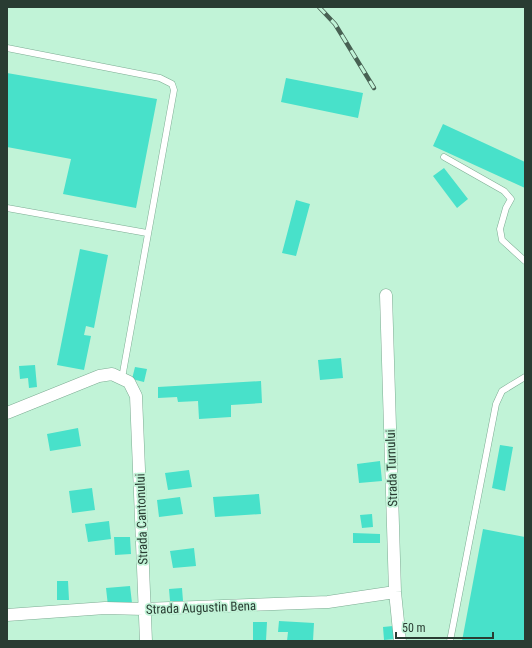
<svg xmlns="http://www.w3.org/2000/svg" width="532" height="648" font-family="'Roboto Condensed',sans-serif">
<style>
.building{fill:#48e1ca}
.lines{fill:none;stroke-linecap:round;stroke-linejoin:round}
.lane-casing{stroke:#7dac93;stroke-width:7}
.street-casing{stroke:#7dac93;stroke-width:13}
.lane{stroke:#fff;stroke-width:6}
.street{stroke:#fff;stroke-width:12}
.rail-casing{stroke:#486153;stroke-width:4.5}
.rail{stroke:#c1f3d7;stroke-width:3;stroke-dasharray:9;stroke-linecap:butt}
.labels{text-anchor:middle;stroke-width:3.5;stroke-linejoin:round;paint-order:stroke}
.street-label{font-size:13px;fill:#293c32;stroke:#c1f3d7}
</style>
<rect width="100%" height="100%" fill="#c1f3d7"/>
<!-- building -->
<path class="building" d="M 7,73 L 157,99 L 136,208 L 63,194 L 71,159 L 7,147 Z
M 286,78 L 363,93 L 358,118 L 281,102 Z
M 443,124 L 525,162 L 525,188 L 433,146 Z
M 444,168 L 468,199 L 457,208 L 433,176 Z
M 296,200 L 310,204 L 296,256 L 282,253 Z
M 80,249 L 108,255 L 94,328 L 86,326 L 84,335 L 91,336 L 84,370 L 57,365 Z
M 341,358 L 343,378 L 320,380 L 318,360 Z
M 35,365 L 37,387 L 29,388 L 28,378 L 20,379 L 19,366 Z
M 135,367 L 147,369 L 144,382 L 132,379 Z
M 261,381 L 262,403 L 231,405 L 231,417 L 199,419 L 198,401 L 178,402 L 177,397 L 158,398 L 158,387 Z
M 78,428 L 81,446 L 50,451 L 47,434 Z
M 500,445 L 513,447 L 505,491 L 492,488 Z
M 380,461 L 382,481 L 359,483 L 357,464 Z
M 189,470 L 192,487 L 168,490 L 165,473 Z
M 92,488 L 95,510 L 72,513 L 69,491 Z
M 259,494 L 261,514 L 215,517 L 213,497 Z
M 180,497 L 183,514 L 159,517 L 157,500 Z
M 372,514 L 373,527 L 362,528 L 360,515 Z
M 109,521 L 111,539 L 88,542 L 85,524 Z
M 483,529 L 525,537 L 525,641 L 462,641 Z
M 353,533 L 380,534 L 380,543 L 353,543 Z
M 114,537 L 130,537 L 131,554 L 115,555 Z
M 194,548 L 196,566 L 173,568 L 170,551 Z
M 57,581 L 68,581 L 69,600 L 57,600 Z
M 130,586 L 132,603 L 108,606 L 106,588 Z
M 182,588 L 183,601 L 170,601 L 169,589 Z
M 279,621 L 314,623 L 313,641 L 287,641 L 288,632 L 278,632 Z
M 253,622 L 267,622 L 266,641 L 253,641 Z
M 393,626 L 394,639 L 384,640 L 383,627 Z"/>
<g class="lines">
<defs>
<path id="lane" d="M 7,48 L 160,78 L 172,84 L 174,90 L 122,378
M 444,157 L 504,191 L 511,199 L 506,208 L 500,229 L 502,240 L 525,261
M 7,208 L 147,233
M 450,641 L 496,404 L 502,391 L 525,377"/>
<path id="street" d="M 386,295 L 395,592 L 400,641
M 7,413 L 99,376 L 112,374 L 129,382 L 136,396 L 146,641
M 7,615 L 105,608 L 144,609 L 328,602 L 395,592"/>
</defs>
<!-- lane casing -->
<use href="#lane" class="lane-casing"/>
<!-- street casing -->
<use href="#street" class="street-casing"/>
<!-- lane -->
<use href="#lane" class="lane"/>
<!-- street -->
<use href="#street" class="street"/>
<defs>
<path id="rail" d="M 319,7 L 335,24 L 374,88"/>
</defs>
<!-- rail casing -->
<use href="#rail" class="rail-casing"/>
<!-- rail -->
<use href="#rail" class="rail"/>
</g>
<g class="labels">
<!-- street labels -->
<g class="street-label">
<text transform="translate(391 468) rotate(-92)" y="5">Strada Turnului</text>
<text transform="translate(141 519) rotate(-92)" y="5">Strada Cantonului</text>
<text transform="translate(201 607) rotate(-2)" y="5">Strada Augustin Bena</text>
</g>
</g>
<!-- border -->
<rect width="532" height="648" fill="none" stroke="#293c32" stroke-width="16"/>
<!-- scale -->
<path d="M396 632v6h97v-6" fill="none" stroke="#293c32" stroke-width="2"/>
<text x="402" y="632" font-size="12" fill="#293c32" stroke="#c1f3d7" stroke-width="3" paint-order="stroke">50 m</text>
</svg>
